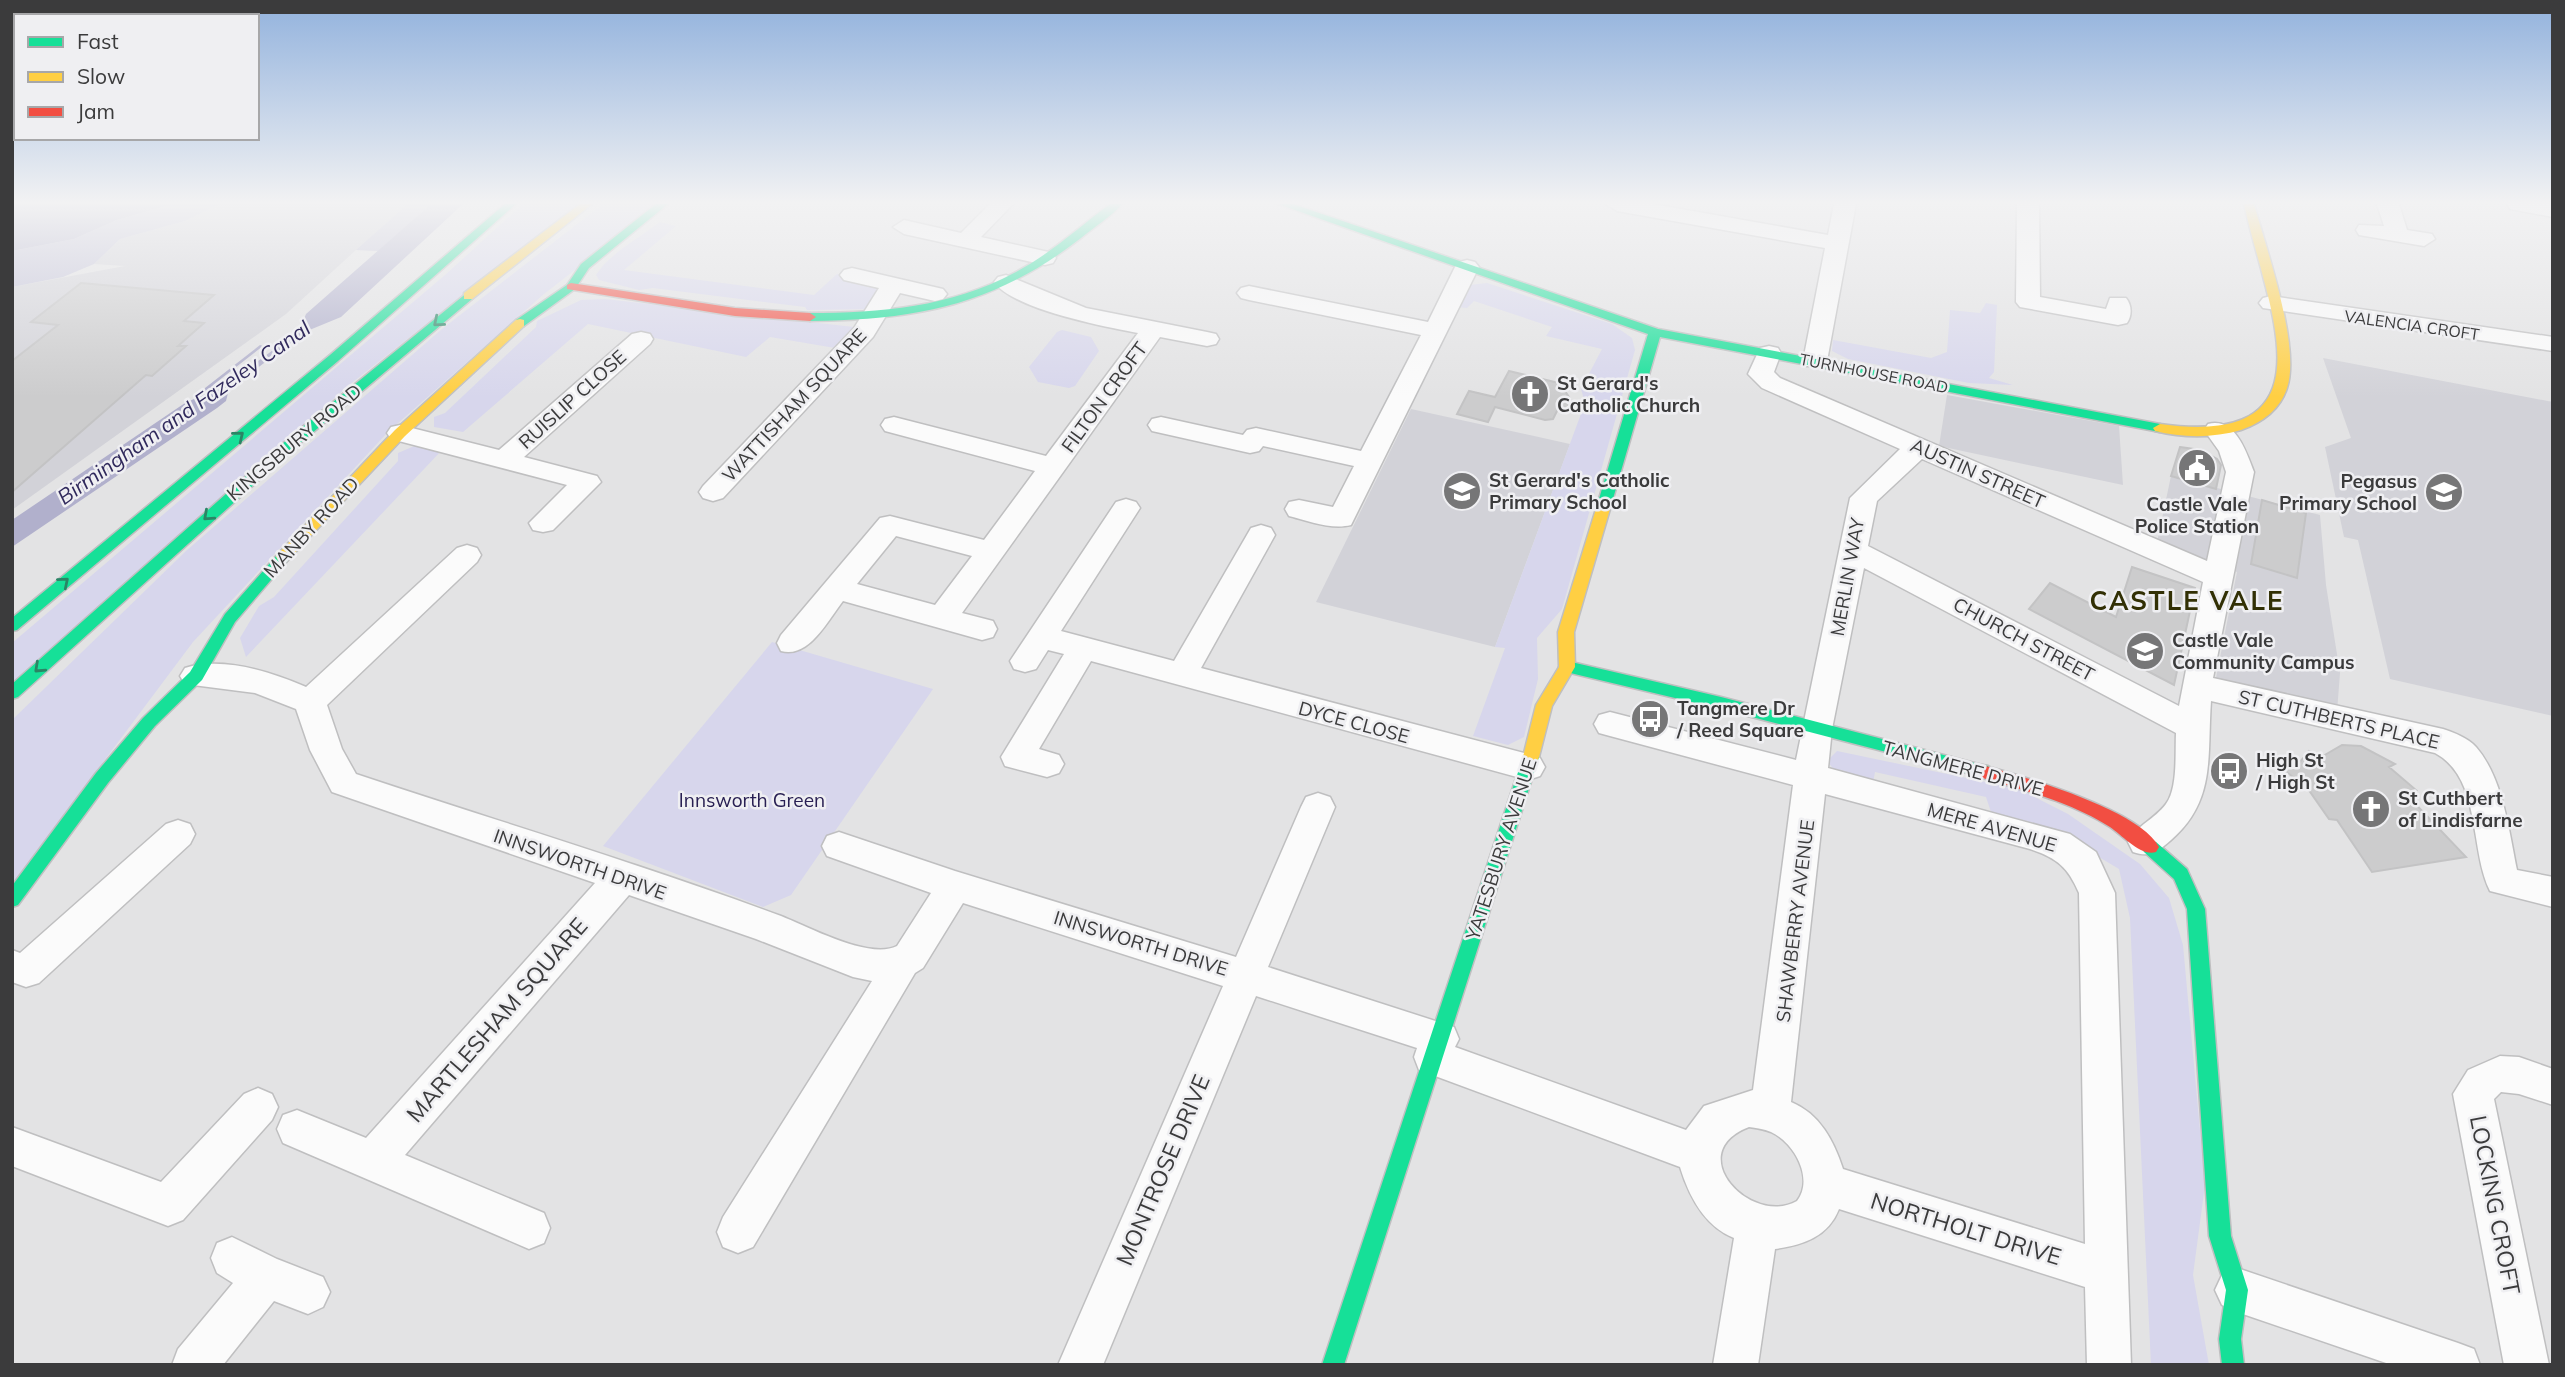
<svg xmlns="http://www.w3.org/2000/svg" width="2565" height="1377" font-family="Mulish,sans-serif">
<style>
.built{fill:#d2d2d8}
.green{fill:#d7d6ec}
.forest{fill:#c2c1d8}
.water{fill:#b1b0cc}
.building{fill:#cccccd;stroke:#c3c3c4;stroke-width:2}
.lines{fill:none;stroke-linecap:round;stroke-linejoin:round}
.street-casing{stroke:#bfbfc0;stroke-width:3}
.fast-casing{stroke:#bfbfc0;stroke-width:3}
.slow-casing{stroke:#bfbfc0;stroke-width:3}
.jam-casing{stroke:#bfbfc0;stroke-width:3}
.street{fill:#fbfbfb;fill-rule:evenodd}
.fast{fill:#16e098;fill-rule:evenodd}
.slow{fill:#ffcf43;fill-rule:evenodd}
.jam{fill:#f24e42;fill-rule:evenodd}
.oneway{stroke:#2a8565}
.labels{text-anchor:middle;stroke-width:5;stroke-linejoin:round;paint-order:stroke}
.far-street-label{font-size:16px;fill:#3b3b3c;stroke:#efeff2}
.poi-label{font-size:19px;font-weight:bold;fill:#3b3b3c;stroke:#efeff2;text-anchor:start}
.street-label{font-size:19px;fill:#3b3b3c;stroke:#efeff2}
.park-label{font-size:19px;fill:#292053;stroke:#efeff2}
.water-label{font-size:21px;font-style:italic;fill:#30295c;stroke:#efeff2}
.near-street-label{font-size:23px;fill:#3b3b3c;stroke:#efeff2}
.district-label{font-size:26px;font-weight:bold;letter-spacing:2px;fill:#323005;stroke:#efeff2}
</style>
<rect width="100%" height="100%" fill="#e3e3e4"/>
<!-- built -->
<path class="built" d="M 220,204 L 431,204 L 378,251 L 356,250 L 286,314 L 12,510 L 12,287 L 125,266 L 94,264 L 120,239 L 185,221 Z
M 2323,358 L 2553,402 L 2553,716 L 2390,679 L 2358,540 L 2344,537 L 2325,447 L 2351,438 Z
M 1947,395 L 2119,426 L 2123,485 L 1939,446 Z
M 1411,409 L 1570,444 L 1495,647 L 1316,602 Z
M 2171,476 L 2320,515 L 2326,585 L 2340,673 L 2337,712 L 2215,683 L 2237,572 L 2156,547 Z"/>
<!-- green -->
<path class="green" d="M 523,204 L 579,204 L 348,386 L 12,684 L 12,643 L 445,275 Z
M 603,204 L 660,204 L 544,294 L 388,432 L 193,642 L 12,884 L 12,720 L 186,551 L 442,329 Z
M 660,222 L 676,226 L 624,270 L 814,295 L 837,274 L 886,290 L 875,309 L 807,310 L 805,307 L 653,288 L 639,290 L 599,280 L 596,275 C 609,254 639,238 660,222 Z
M 1487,283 L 1612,324 L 1632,338 L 1635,350 L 1562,609 L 1537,638 L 1538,679 L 1524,737 L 1508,745 L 1473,736 L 1505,648 L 1495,647 L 1585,403 L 1581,389 L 1602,349 L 1546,336 L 1552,327 L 1474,301 L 1467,308 L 1458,307 L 1470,285 Z
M 605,299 L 854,327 L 856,331 L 841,349 L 770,337 L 746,357 L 588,324 L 463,432 L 434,427 L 434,417 L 445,413 L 536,327 L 537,321 L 581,300 Z
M 1986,303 L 1997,305 L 1994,372 L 1989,378 L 2013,385 L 1969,383 L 1848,359 L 1832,351 L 1833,340 L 1931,358 L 1947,352 L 1950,310 L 1980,313 Z
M 1062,330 L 1091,337 L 1099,351 L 1075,386 L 1069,388 L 1038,382 L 1029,367 L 1057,332 Z
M 419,444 L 443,449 L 246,657 L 240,638 L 259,606 L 274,597 L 398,461 L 398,453 Z
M 772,642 L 933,689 L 791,895 L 763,907 L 603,846 Z
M 1837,751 L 2019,789 L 2068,814 L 2140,864 L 2169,898 L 2183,945 L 2205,1185 L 2193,1275 L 2209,1365 L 2151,1365 L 2130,918 L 2119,869 L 2062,835 L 1992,815 L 1986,797 L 1875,772 L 1873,783 L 1836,772 L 1827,761 Z"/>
<!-- forest -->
<path class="forest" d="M 174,204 L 220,204 L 185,221 L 120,239 L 94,264 L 63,277 L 12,287 L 12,251 L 74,239 L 117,220 Z
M 408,204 L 431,204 L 378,251 L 356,250 Z"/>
<!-- water -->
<path class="water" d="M 12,204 L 174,204 L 117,220 L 74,239 L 12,251 Z
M 431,204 L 463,204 L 341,317 L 307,331 L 229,389 L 226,401 L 217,408 L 12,547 L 12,520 L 185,403 L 203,395 L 205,388 L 260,345 L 263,346 L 213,385 L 214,390 L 221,388 L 299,331 L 306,314 Z"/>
<!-- building -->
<path class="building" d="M 81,283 L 214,295 L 184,321 L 204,323 L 178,346 L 186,346 L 152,376 L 146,375 L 12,492 L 12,361 L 58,325 L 31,322 Z
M 1509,371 L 1567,385 L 1565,391 L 1577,409 L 1558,409 L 1553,419 L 1545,420 L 1495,407 L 1488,422 L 1457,414 L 1469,391 L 1495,397 Z
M 2180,447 L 2201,450 L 2217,459 L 2221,465 L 2216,489 L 2171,476 Z
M 2262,500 L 2306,513 L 2297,578 L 2251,564 Z
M 2132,567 L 2195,588 L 2174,685 L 2029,609 L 2050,583 L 2116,617 Z
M 2342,745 L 2361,746 L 2395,764 L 2389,767 L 2416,790 L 2404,792 L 2466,857 L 2372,872 L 2337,820 L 2329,819 L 2308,789 L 2284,770 L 2300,762 L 2309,751 L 2323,756 Z"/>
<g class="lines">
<defs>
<path id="street" d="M 990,204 L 1013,204 L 981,237 L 1053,253 L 1056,258 L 1053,263 L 1045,265 L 904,234 L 893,227 L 904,220 L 961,233 Z
M 1606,204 L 1653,204 L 1828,235 L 1834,204 L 1856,204 L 1827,361 L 1824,366 L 1806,366 L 1803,361 L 1825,248 L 1617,211 Z
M 2017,204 L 2039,204 L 2040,297 L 2106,309 L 2110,298 L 2126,298 C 2132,305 2132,316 2127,323 L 2118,325 L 2020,307 L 2016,302 Z
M 2377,204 L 2399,204 L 2407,230 L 2432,234 L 2435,239 L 2424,246 L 2359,235 L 2356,230 L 2359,225 L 2384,226 Z
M 2507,204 L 2553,204 L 2553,217 L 2510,209 Z
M 1467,260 L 1475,262 L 1479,267 L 1351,525 C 1332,530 1308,521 1289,516 L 1285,509 L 1289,502 L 1299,500 L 1333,507 L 1354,466 L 1263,446 L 1259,451 L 1250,453 L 1152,431 L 1148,425 L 1152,419 L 1161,417 L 1243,435 L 1247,430 L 1256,428 L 1361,451 L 1421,335 L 1249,300 L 1241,298 L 1237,293 L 1241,288 L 1249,286 L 1428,322 L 1455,267 L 1459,262 Z
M 852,268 L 943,289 L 947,294 L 943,299 L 935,301 L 900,293 L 873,337 L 723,498 L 713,501 L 703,498 L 699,492 L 703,486 L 854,328 L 879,288 L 844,280 L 840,275 L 844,270 Z
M 1006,275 L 1086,308 L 1207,332 L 1216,334 L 1219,339 L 1216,344 L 1207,346 L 1160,337 L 962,613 L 993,621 L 997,629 L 993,637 L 982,640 L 843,601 C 828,620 809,659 781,651 L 777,643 L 781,635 L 880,518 L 890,516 L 984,540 L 1035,471 L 885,431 L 881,425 L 885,419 L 894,417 L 1046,456 L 1138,333 C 1105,327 1013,309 994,282 L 998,277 ZM 896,536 L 972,556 L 935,605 L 857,584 Z
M 2271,296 L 2553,337 L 2553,351 L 2263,308 L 2259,303 L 2263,298 Z
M 641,332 L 650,334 L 653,339 L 650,344 L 524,457 L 597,476 L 601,482 L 553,530 L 543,532 L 533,530 L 529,523 L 567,485 L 391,439 L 387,433 L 391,427 L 400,425 L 499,450 L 632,334 Z
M 1769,346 L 1778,348 L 1781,353 L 1774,372 L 1780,378 L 2207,561 L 2226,472 L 2219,451 L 2204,430 L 2208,424 C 2235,417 2246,451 2254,472 L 2213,678 L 2443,729 C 2455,733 2468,738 2476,747 C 2503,778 2509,831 2517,870 L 2553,877 L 2553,907 L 2490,891 C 2469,849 2482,778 2435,753 L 2211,701 C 2207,757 2216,801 2171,840 C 2157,852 2150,858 2133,852 L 2128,842 C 2137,825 2155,819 2166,804 C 2178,788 2175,753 2176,733 L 1864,568 L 1832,729 L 1828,768 L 2070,834 L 2096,852 L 2115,893 L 2131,1365 L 2087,1365 L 2085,1287 L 1839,1209 C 1828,1237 1803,1245 1775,1249 L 1758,1365 L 1713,1365 L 1734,1238 C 1704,1226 1689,1196 1680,1167 L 1419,1070 L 1414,1057 L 1417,1048 L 1256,996 L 1103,1365 L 1058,1365 L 1223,986 L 963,903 L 923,968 L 915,973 L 753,1247 L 738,1253 L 723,1247 L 717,1232 L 723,1217 L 872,981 L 853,977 L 756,939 L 629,895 L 405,1155 L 544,1213 L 550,1228 L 544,1243 L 529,1249 L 283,1143 L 277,1129 L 283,1115 L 297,1110 L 366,1138 L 595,883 L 332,792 L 310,750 L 296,709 L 255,693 L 185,684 L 180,676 L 185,668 C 223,656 271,672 306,687 L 457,548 L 467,545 L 477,548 L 481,555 L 477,562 L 327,705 L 342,749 L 356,774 C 497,821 641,864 781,916 C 809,927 869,960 897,946 L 931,893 L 827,856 L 822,846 L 827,836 L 839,832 L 955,871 L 1236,957 L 1301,807 L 1306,797 L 1318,793 L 1330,797 L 1335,807 L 1268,967 L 1454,1027 L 1459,1039 L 1455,1047 L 1686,1130 L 1704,1106 L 1753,1090 L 1793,785 L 1610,736 L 1599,733 L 1594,724 L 1599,715 L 1610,712 L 1796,760 L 1850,498 L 1900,449 L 1762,388 L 1748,374 L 1760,348 ZM 1922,459 L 2203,582 L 2179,706 L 1868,546 L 1877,501 ZM 1825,794 L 2030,849 C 2057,858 2068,867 2079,893 L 2085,1244 L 1843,1169 C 1834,1141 1820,1114 1791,1102 ZM 1749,1127 C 1756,1128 1764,1129 1771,1132 C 1795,1143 1814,1179 1797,1201 C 1751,1227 1681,1153 1749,1127 Z
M 1126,499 L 1136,502 L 1140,508 L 1061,631 L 1174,661 L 1251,528 L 1261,525 L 1271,528 L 1275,535 L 1201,668 L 1528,754 L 1540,758 L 1545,767 L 1540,776 L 1528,780 L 1091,661 L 1039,749 L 1059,755 L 1064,764 L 1059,773 L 1047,777 L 1005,766 L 1001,757 L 1064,654 L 1048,650 L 1036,669 L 1025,672 L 1014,669 L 1010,661 L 1116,502 Z
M 178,820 L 190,824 L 195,834 L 190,844 L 39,983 L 26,987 L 12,982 L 12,950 L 20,953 L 166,824 Z
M 2500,1056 L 2519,1057 L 2553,1069 L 2553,1105 L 2519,1094 L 2501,1092 L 2494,1099 L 2549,1365 L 2504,1365 L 2453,1094 L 2468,1070 Z
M 258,1088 L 272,1094 L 278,1107 L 272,1120 L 183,1220 L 168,1226 L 12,1166 L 12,1127 L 161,1182 L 244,1094 Z
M 232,1237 L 277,1259 L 323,1277 L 330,1292 L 323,1307 L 308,1314 L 274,1301 L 223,1365 L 172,1365 L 178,1349 L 233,1283 L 217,1273 L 211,1258 L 217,1243 Z
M 2237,1268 L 2458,1343 L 2474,1349 L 2480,1365 L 2392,1365 L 2237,1312 L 2222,1305 L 2215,1290 L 2222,1275 Z"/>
<path id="fast" d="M 505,204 L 516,204 L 338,361 L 17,630 L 12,631 L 12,618 L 330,355 Z
M 656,204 L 668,204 L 589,268 L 575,289 L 524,326 L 516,326 L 516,320 L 567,285 L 581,264 Z
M 1110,204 L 1122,204 C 1111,217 1094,227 1081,238 C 995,305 917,320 810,321 L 804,317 L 810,313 C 880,313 951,307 1014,273 C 1049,255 1079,227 1110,204 Z
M 1278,204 L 1293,204 L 1658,329 L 2160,424 L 2167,428 L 2160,432 L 1660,337 L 1610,509 L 1603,514 L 1596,509 L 1648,334 Z
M 468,292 L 472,293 L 472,299 L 299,444 L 18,697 L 12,699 L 12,684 L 289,438 Z
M 283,552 L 290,557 L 288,560 L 235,622 L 202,680 L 155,726 L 108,783 L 18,905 L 12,907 L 12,886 L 96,773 L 143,718 L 190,672 L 225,614 L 278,554 Z
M 1567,661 L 1721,697 L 1982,765 L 1988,766 L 1990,771 L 1988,776 L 1982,777 L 1721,709 L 1562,671 L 1559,667 Z
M 1531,751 L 1537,752 L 1539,757 L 1344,1365 L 1322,1365 L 1523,757 L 1525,752 Z
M 2150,840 L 2156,842 L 2187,869 L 2205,909 L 2231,1236 L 2248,1290 L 2241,1339 L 2244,1365 L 2222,1365 L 2219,1339 L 2226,1290 L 2209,1236 L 2187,909 L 2174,879 L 2144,852 L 2141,847 L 2144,842 Z"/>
<path id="slow" d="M 580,204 L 592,204 L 472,299 L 464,299 L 464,293 Z
M 2244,204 L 2254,204 C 2266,248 2301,347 2287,388 C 2280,410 2261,423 2241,430 C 2214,438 2183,438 2155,431 L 2153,428 L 2160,424 C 2339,449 2266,306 2244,204 Z
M 520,319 L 524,320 L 524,326 L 405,436 L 288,560 L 278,560 L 276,557 L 278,554 L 395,430 L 516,320 Z
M 1603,504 L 1610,509 L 1574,632 L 1575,667 L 1552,706 L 1539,757 L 1537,762 L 1525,762 L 1523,757 L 1536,705 L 1559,667 L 1558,632 L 1596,509 Z"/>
<path id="jam" d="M 571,283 L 735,308 L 810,313 L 816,317 L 810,321 L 735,316 L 567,289 L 567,285 Z
M 1982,765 C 2022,776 2140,810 2159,847 L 2156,852 C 2141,857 2122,835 2110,827 C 2069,801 2022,790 1976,776 L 1974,771 L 1976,766 Z"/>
</defs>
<!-- street casing -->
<use href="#street" class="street-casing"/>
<!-- fast casing -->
<use href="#fast" class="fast-casing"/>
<!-- slow casing -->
<use href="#slow" class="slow-casing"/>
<!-- jam casing -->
<use href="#jam" class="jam-casing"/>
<!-- street -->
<use href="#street" class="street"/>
<!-- fast -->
<use href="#fast" class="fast"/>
<!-- slow -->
<use href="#slow" class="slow"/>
<!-- jam -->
<use href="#jam" class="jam"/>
</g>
<!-- one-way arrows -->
<defs><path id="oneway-chevron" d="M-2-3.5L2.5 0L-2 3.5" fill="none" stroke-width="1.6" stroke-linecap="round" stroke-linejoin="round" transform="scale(1.75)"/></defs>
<g class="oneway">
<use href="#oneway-chevron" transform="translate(438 322) rotate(140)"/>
<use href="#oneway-chevron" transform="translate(239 436) rotate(-39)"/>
<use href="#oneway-chevron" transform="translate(208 516) rotate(138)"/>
<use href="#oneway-chevron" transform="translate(64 582) rotate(-40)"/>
<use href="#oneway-chevron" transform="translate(39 668) rotate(137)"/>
</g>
<!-- sky -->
<linearGradient id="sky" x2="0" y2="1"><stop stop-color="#92b2dd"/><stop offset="0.51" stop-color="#f2f2f3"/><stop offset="1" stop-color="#f2f2f3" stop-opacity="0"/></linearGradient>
<rect width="2565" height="397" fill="url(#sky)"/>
<!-- icons -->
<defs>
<symbol id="church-disc" viewBox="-11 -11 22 22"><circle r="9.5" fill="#767677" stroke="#efeff2"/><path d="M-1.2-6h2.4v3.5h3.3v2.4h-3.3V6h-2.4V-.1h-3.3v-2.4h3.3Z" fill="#fff"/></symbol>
<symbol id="civic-disc" viewBox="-11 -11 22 22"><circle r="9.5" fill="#767677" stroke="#efeff2"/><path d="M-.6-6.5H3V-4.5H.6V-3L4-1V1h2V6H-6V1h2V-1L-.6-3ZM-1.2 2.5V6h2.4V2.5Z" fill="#fff"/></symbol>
<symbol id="school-disc" viewBox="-11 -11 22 22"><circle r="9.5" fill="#767677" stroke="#efeff2"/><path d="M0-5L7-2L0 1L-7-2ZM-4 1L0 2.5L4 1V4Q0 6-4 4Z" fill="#fff"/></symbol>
<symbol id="university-disc" viewBox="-11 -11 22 22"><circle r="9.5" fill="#767677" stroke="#efeff2"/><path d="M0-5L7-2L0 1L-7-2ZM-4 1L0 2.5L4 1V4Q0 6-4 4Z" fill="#fff"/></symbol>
<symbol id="bus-disc" viewBox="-11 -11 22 22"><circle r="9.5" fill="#767677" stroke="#efeff2"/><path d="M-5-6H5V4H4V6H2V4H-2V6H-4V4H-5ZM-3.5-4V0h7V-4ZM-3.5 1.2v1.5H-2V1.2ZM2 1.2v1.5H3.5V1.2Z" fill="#fff"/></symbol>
</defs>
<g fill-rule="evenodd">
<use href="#church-disc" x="1508" y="372" width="44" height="44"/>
<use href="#civic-disc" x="2175" y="446" width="44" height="44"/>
<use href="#school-disc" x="1440" y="469" width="44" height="44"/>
<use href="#school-disc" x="2422" y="470" width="44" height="44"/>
<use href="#university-disc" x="2123" y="629" width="44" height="44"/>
<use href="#bus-disc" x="1628" y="697" width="44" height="44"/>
<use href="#bus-disc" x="2207" y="749" width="44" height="44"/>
<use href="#church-disc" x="2349" y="787" width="44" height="44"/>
</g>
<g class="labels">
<!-- far-street labels -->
<g class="far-street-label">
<text transform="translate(2412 325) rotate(8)" y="6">VALENCIA CROFT</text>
<text transform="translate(1874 373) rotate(11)" y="6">TURNHOUSE ROAD</text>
</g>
<!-- poi labels -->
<g class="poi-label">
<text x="1557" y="390">St Gerard's<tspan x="1557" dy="22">Catholic Church</tspan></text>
<text x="1489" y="487">St Gerard's Catholic<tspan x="1489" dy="22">Primary School</tspan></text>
<text x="2417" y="488" text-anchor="end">Pegasus<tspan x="2417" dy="22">Primary School</tspan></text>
<text x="2197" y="511" text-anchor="middle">Castle Vale<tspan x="2197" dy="22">Police Station</tspan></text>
<text x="2172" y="647">Castle Vale<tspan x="2172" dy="22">Community Campus</tspan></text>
<text x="1677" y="715">Tangmere Dr<tspan x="1677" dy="22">/ Reed Square</tspan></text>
<text x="2256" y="767">High St<tspan x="2256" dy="22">/ High St</tspan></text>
<text x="2398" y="805">St Cuthbert<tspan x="2398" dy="22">of Lindisfarne</tspan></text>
</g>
<!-- street labels -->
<g class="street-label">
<text transform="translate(1104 397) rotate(-54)" y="7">FILTON CROFT</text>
<text transform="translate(572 399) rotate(-42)" y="7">RUISLIP CLOSE</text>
<text transform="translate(794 405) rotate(-47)" y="7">WATTISHAM SQUARE</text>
<text transform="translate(294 442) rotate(-40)" y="7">KINGSBURY ROAD</text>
<text transform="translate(1978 473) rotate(24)" y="7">AUSTIN STREET</text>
<text transform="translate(311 527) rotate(-47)" y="7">MANBY ROAD</text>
<text transform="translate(1847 577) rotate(-80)" y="7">MERLIN WAY</text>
<text transform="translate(2024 639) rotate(28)" y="7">CHURCH STREET</text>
<text transform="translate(2339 719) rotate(13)" y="7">ST CUTHBERTS PLACE</text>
<text transform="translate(1354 722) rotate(15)" y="7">DYCE CLOSE</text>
<text transform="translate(1963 768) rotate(15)" y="7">TANGMERE DRIVE</text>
<text transform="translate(1992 827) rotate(16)" y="7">MERE AVENUE</text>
<text transform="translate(1501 849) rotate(-72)" y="7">YATESBURY AVENUE</text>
<text transform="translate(580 864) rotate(19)" y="7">INNSWORTH DRIVE</text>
<text transform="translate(1795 921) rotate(-83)" y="7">SHAWBERRY AVENUE</text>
<text transform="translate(1141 943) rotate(17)" y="7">INNSWORTH DRIVE</text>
</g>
<!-- park labels -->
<g class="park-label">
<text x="752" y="807">Innsworth Green</text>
</g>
<!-- water labels -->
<g class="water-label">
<text transform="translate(184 413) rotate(-35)" y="7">Birmingham and Fazeley Canal</text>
</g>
<!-- near-street labels -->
<g class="near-street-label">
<text transform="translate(497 1020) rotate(-49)" y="8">MARTLESHAM SQUARE</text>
<text transform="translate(1163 1170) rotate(-67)" y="8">MONTROSE DRIVE</text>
<text transform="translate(2495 1205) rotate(79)" y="8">LOCKING CROFT</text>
<text transform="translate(1966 1229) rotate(17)" y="8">NORTHOLT DRIVE</text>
</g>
<!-- district labels -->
<g class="district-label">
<text x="2187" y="610">CASTLE VALE</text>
</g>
</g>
<!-- border -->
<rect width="2565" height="1377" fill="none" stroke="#3b3b3c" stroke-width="28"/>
<!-- legend -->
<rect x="14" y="14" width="245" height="126" fill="#efeff2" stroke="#a7a7a9" stroke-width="2"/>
<rect x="28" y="37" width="35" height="10" fill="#16e098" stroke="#a7a7a9" stroke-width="2"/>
<text x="77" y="49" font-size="21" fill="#3b3b3c">Fast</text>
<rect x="28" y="72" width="35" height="10" fill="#ffcf43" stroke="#a7a7a9" stroke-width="2"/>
<text x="77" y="84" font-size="21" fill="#3b3b3c">Slow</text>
<rect x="28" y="107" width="35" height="10" fill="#f24e42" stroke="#a7a7a9" stroke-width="2"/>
<text x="77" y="119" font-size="21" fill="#3b3b3c">Jam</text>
</svg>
